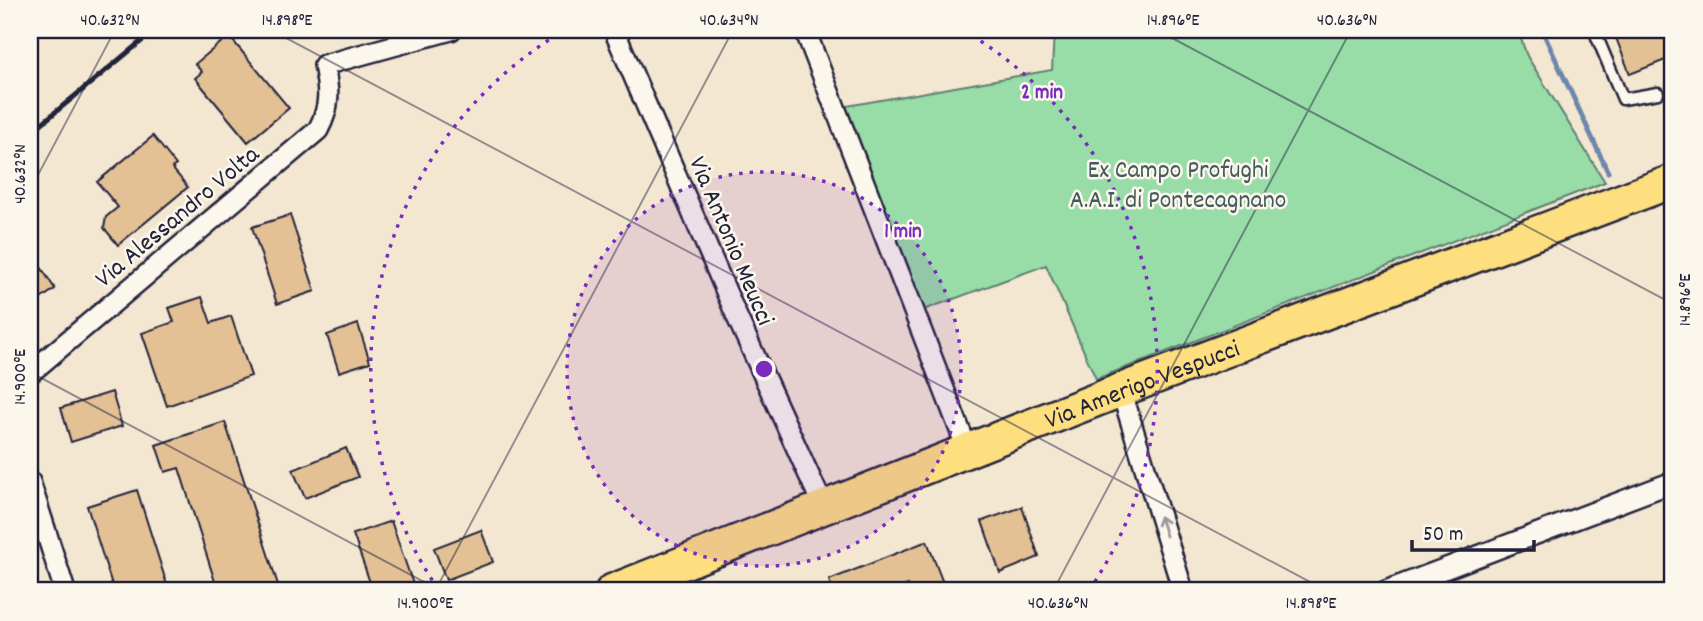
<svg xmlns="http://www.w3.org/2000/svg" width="1703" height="621" font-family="Dekko,sans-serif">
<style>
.green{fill:#98dca8;stroke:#5d7f72;stroke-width:2}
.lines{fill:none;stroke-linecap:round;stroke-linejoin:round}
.stream{stroke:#6c87ac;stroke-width:5}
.building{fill:#e4c195;stroke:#22223b;stroke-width:2}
.lane-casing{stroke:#22223b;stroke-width:15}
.street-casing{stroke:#22223b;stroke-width:24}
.primary-casing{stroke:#22223b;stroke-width:37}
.lane{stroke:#fbf7ec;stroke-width:10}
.street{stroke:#fbf7ec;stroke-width:19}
.primary{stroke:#fddf80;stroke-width:32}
.rail{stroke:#22223b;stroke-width:5}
.oneway{stroke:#99979c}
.ticks{fill:none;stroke:#22223b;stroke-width:2;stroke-opacity:0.45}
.ring{fill:none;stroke:#7b2cbf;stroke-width:3.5;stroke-dasharray:3.5 7}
.labels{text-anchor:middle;stroke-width:5;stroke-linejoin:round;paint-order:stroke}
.park-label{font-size:26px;fill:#455a5c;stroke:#fbf7ec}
.street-label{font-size:26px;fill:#22223b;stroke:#fbf7ec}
.centre{fill:#7b2cbf;stroke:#fbf7ec;stroke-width:3.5}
.ring-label{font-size:21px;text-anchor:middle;font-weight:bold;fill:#7b2cbf;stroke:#fbf7ec;stroke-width:5;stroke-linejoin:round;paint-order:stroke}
.neatline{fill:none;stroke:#22223b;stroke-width:2.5}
.ticks-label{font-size:18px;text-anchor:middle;fill:#22223b}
</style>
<rect width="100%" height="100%" fill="#f4e7d2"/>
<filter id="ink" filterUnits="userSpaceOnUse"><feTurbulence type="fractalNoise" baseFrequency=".0143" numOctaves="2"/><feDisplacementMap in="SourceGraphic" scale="14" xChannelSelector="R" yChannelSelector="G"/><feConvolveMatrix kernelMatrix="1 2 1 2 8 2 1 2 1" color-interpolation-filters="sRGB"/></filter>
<g filter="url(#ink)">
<!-- green -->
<path class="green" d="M 1054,30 L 1518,30 L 1527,56 L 1605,182 L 1096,379 L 1046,265 L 921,311 L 841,107 L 1052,70 Z"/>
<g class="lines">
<!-- stream -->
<path class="stream" d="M 1542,30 L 1608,172"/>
</g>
<!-- building -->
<path class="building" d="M 1613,30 L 1673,30 L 1673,57 L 1630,74 Z
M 229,36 L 289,108 L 248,142 L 195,78 L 202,72 L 195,64 Z
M 153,136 L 176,165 L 172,168 L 188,187 L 118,245 L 104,228 L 106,217 L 118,207 L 97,182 Z
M 290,215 L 315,291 L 277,304 L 252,227 Z
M 30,250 L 55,289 L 30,306 Z
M 202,297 L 211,323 L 231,316 L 251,376 L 167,406 L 142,333 L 174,322 L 169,308 Z
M 358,324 L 370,362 L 339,372 L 327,335 Z
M 112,392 L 122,426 L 71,442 L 61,408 Z
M 225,422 L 280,591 L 218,591 L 179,468 L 165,472 L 156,445 Z
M 346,448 L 358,477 L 305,498 L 293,470 Z
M 137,490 L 169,591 L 114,591 L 87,506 Z
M 1022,507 L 1039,557 L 1000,573 L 982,521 Z
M 391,521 L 414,587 L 402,591 L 373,591 L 353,534 Z
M 481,530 L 493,562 L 446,580 L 434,548 Z
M 927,541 L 946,591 L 911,591 L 908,585 L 893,591 L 833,591 L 829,580 Z"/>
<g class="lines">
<defs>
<path id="lane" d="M 1594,30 L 1623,99 L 1658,93"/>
<path id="street" d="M 614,30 L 737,317 L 824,508
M 805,30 L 968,451
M 30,373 L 318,130 C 331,106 329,90 324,65 L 451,30
M 1121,390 L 1183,591
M 30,482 L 65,591
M 1386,591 L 1673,482"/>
<g id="primary">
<path id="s1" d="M 612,591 L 1121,390 L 1673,181"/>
</g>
</defs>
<!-- lane casing -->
<use href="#lane" class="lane-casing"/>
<!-- street casing -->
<use href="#street" class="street-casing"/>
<!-- primary casing -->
<use href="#primary" class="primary-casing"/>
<!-- lane -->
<use href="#lane" class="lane"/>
<!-- street -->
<use href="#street" class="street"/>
<!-- primary -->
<use href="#primary" class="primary"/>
<!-- rail -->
<path class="rail" d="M 30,133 L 155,30"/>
</g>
<!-- one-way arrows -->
<defs><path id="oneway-shaft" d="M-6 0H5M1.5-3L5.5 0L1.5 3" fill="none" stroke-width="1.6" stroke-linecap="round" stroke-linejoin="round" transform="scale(1.75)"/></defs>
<use class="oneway" href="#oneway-shaft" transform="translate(1163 526) rotate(-107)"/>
</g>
<!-- ticks -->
<path class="ticks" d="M 271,30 L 1327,591M 1157,30 L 1673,304M 30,190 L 115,30M 30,372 L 441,591M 435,591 L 733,30M 1053,591 L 1351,30M 1671,591 L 1673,587"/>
<!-- distance rings -->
<circle cx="764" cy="369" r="197" fill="#7b2cbf" fill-opacity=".12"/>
<g class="ring">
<circle cx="764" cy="369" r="197"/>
<path d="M438 589A393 393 0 0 1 565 30M963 30A393 393 0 0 1 1090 589"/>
</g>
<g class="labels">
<!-- park labels -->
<g class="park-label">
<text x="1178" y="177">Ex Campo Profughi<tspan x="1178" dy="30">A.A.I. di Pontecagnano</tspan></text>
</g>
<!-- street labels -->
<g class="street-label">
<text transform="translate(176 215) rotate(-40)" y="9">Via Alessandro Volta</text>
<text transform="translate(733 240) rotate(67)" y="9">Via Antonio Meucci</text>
<text dy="9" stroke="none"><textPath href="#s1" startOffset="569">Via Amerigo Vespucci</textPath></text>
</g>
</g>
<circle cx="764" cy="369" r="10" class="centre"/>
<g class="ring-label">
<text x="1042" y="98">2 min</text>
<text x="903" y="237">1 min</text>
</g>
<!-- margin -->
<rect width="1703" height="621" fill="none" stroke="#fbf7ec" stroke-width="77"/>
<!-- scale -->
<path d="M1412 540v10h122v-10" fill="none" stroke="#22223b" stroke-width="3.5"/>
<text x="1423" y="540" font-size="21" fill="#22223b" stroke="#fbf7ec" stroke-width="5" paint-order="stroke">50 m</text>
<rect x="38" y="38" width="1626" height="544" class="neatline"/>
<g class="ticks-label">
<text x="110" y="25">40.632°N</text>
<text x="287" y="25">14.898°E</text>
<text x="729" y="25">40.634°N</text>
<text x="1173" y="25">14.896°E</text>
<text x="1347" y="25">40.636°N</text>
<text transform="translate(19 174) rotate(-90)" y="6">40.632°N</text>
<text transform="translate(1684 300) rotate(-90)" y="6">14.896°E</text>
<text transform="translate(19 377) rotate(-90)" y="6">14.900°E</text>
<text x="425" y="608">14.900°E</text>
<text x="1058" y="608">40.636°N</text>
<text x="1311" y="608">14.898°E</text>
</g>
</svg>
